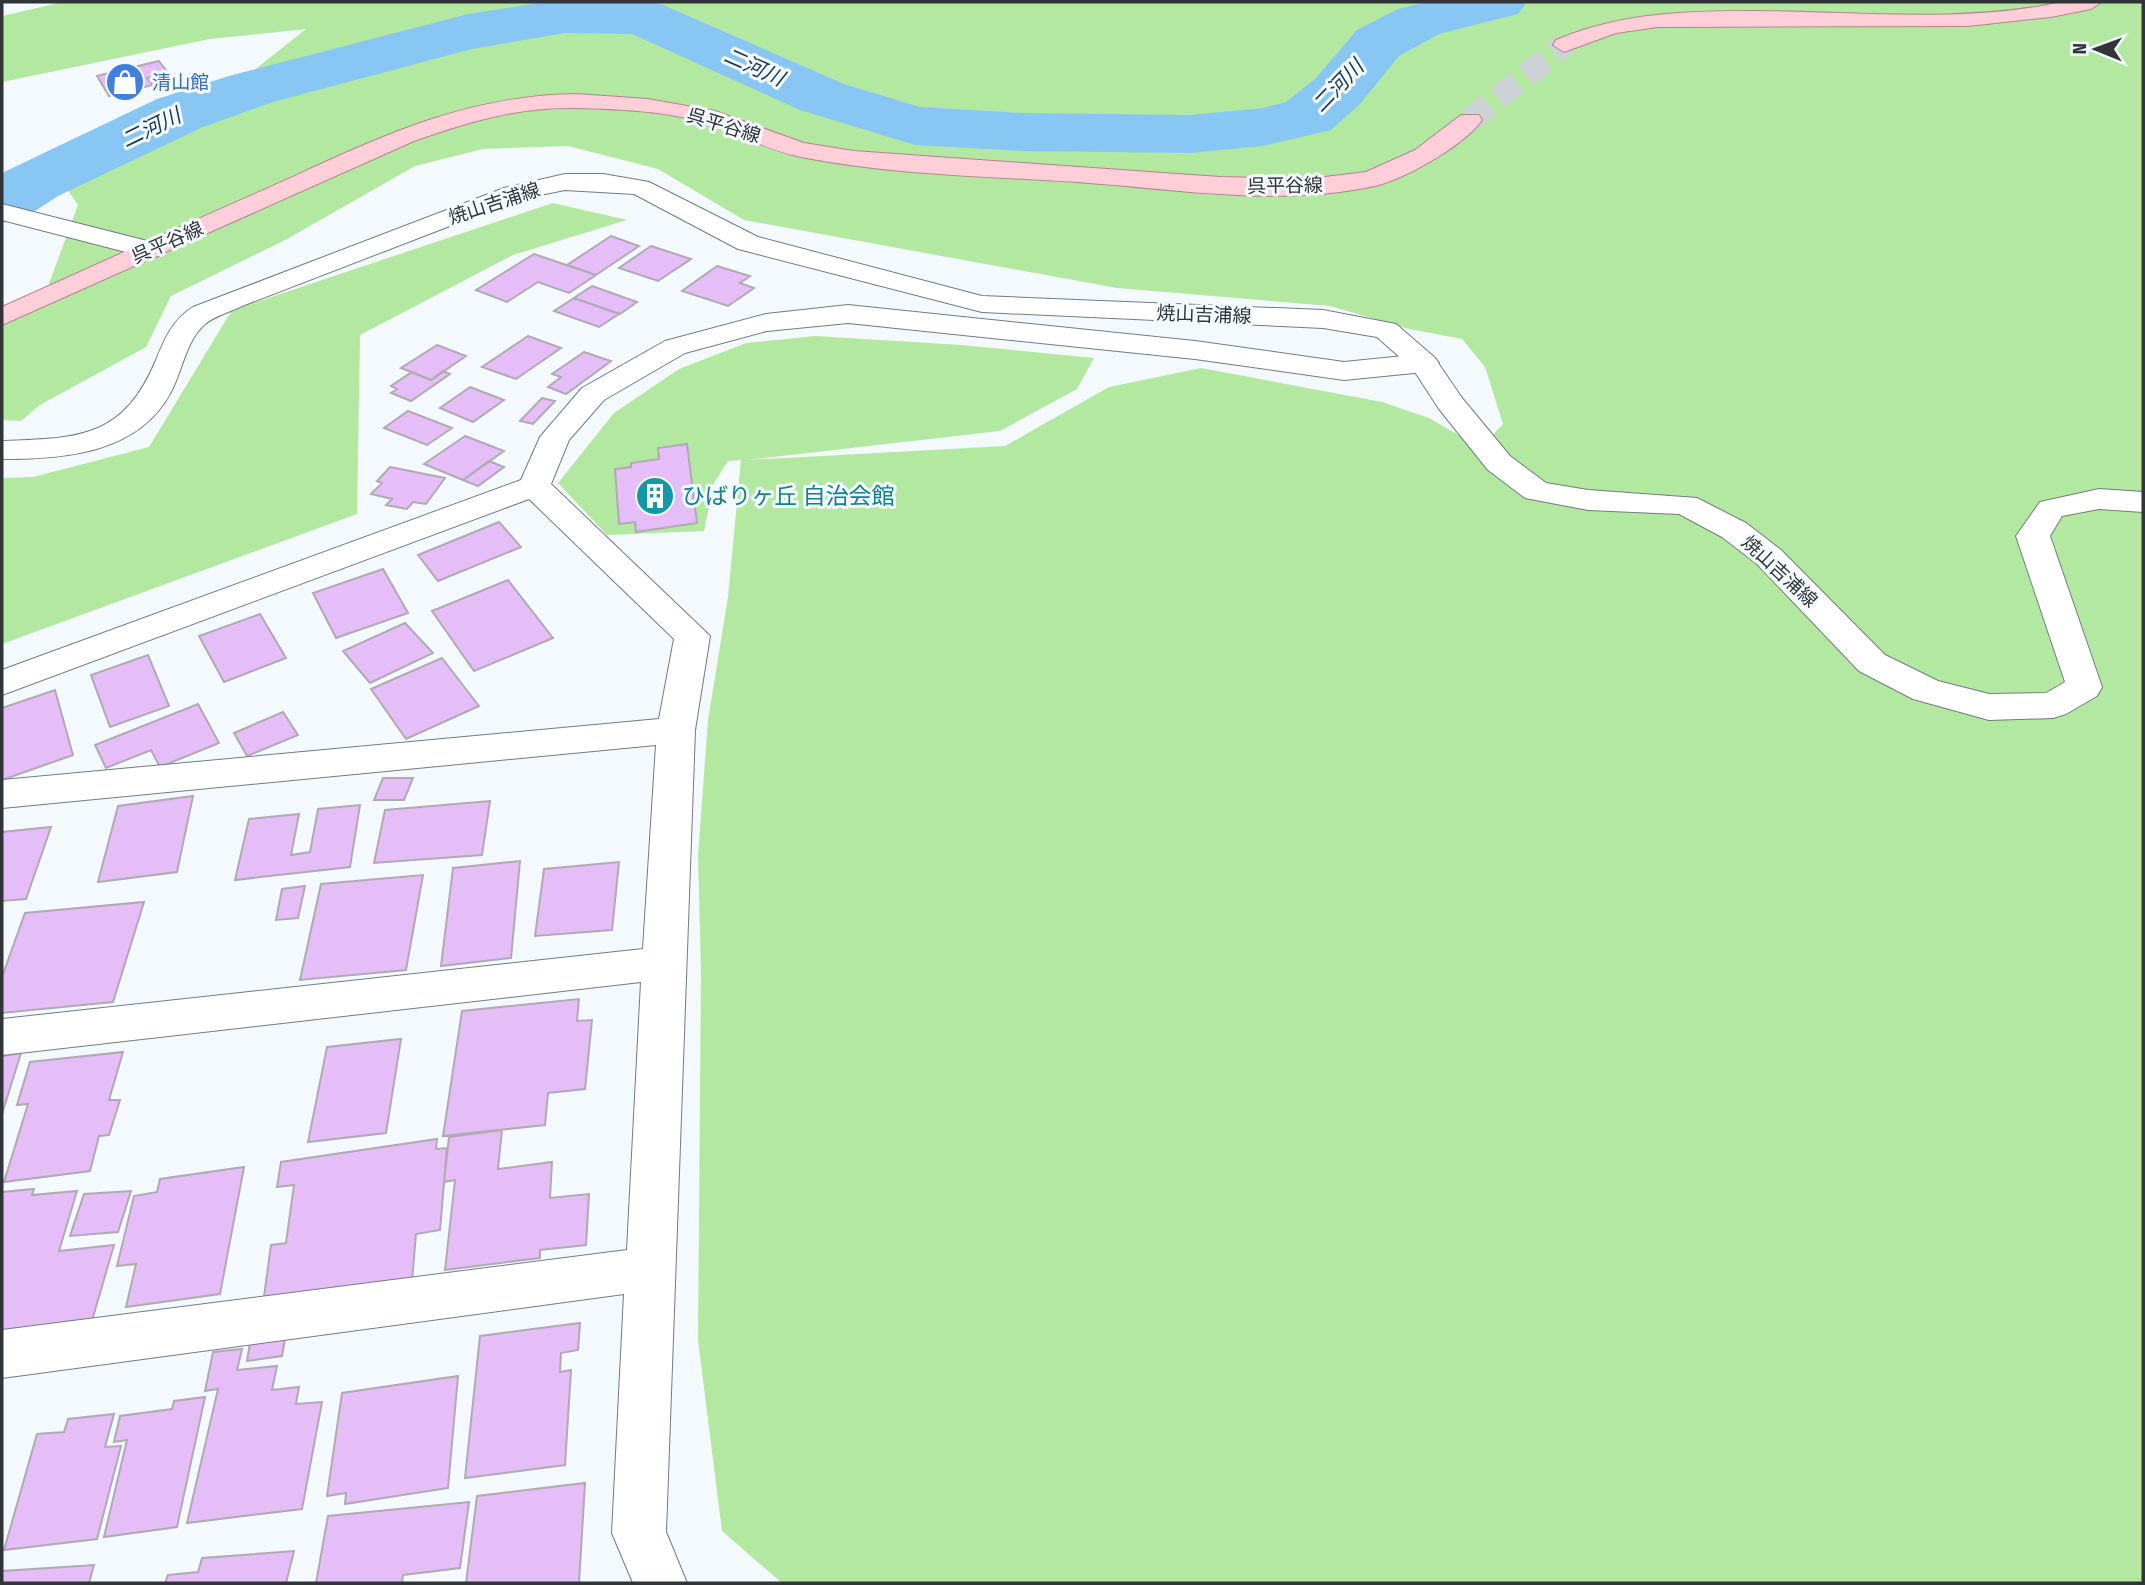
<svg xmlns="http://www.w3.org/2000/svg" width="2145" height="1585" font-family="'Fira Sans Condensed','Noto Sans JP',sans-serif">
<style>
.green{fill:#b3e8a1}
.lines{fill:none;stroke-linecap:round;stroke-linejoin:round}
.river{fill:#88c7f3;fill-rule:evenodd}
.building{fill:#e5bdf7;stroke:#b0aab3;stroke-width:2}
.primary-tunnel{stroke:#cdd2d6;stroke-width:24;stroke-dasharray:24 12;stroke-linecap:butt}
.minor-casing{stroke:#747b82;stroke-width:2}
.secondary-casing{stroke:#747b82;stroke-width:2}
.primary-casing{stroke:#b68390;stroke-width:2}
.minor{fill:#fff;fill-rule:evenodd}
.secondary{fill:#fff;fill-rule:evenodd}
.primary{fill:#feced9;fill-rule:evenodd}
.labels{text-anchor:middle;stroke-width:6;stroke-linejoin:round;paint-order:stroke}
.far-shop-label{font-size:19px;fill:#366cbe;stroke:#f4f9fd;text-anchor:start}
.far-street-label{font-size:19px;fill:#323538;stroke:#f4f9fd}
.far-water-label{font-size:21px;font-style:italic;fill:#163a50;stroke:#f4f9fd}
.culture-label{font-size:23px;fill:#0d838f;stroke:#f4f9fd;text-anchor:start}
</style>
<rect width="100%" height="100%" fill="#f4f9fd"/>
<!-- green -->
<path class="green" d="M 63,2 L 2143,2 L 2143,1583 L 782,1583 L 722,1531 L 698,1340 L 701,971 L 698,856 L 708,720 L 728,597 L 741,460 L 728,461 L 714,483 L 704,531 L 607,535 L 558,483 L 614,413 L 679,369 L 746,343 L 815,336 L 962,345 L 1094,358 L 1077,389 L 1000,431 L 747,460 L 1005,446 L 1109,387 L 1201,368 L 1382,402 L 1429,418 L 1481,448 L 1503,424 L 1485,367 L 1462,339 L 1409,329 L 1330,306 L 1117,288 L 744,220 L 658,169 L 568,146 L 483,149 L 415,166 L 287,239 L 171,296 L 146,347 L 40,405 L 21,421 L 2,420 L 2,306 L 41,305 L 78,205 L 65,186 L 117,157 L 170,137 L 306,29 L 210,39 L 2,82 L 2,16 Z
M 553,203 L 627,220 L 513,255 L 360,335 L 357,514 L 2,644 L 2,478 L 33,477 L 149,447 L 232,310 Z"/>
<g class="lines">
<!-- river -->
<path class="river" d="M 545,2 L 651,2 L 663,5 L 844,84 L 920,107 L 1023,113 L 1190,115 L 1263,108 L 1286,102 L 1315,79 L 1357,30 L 1398,9 L 1426,2 L 1527,2 L 1518,14 L 1439,34 L 1399,56 L 1359,105 L 1331,130 L 1263,146 L 1190,153 L 1023,151 L 915,145 L 800,110 L 632,34 L 565,33 L 472,49 L 273,102 L 203,127 L 58,196 L 26,217 L 2,223 L 2,173 L 157,99 L 229,76 L 468,14 Z"/>
</g>
<!-- building -->
<path class="building" d="M 159,61 L 168,73 L 147,78 L 153,85 L 109,96 L 97,76 Z
M 611,236 L 639,246 L 596,275 L 567,265 Z
M 651,246 L 691,259 L 658,281 L 619,268 Z
M 534,254 L 596,275 L 569,293 L 538,282 L 507,302 L 476,290 Z
M 717,266 L 750,276 L 740,283 L 754,288 L 728,306 L 682,291 Z
M 592,286 L 637,302 L 620,314 L 574,298 Z
M 574,298 L 619,314 L 599,327 L 554,311 Z
M 528,336 L 561,348 L 516,379 L 482,367 Z
M 437,345 L 466,356 L 431,380 L 401,368 Z
M 584,352 L 611,361 L 566,394 L 548,387 L 561,377 L 552,374 Z
M 443,371 L 450,374 L 411,401 L 391,393 L 397,389 L 391,386 L 412,372 L 431,380 Z
M 470,387 L 504,400 L 473,422 L 440,408 Z
M 542,398 L 555,401 L 533,424 L 520,421 Z
M 408,411 L 452,428 L 427,445 L 384,428 Z
M 465,436 L 504,451 L 463,480 L 424,464 Z
M 687,444 L 697,523 L 636,532 L 635,522 L 619,524 L 615,469 L 631,467 L 631,463 L 659,459 L 658,448 Z
M 489,461 L 504,467 L 478,486 L 463,480 Z
M 390,467 L 445,478 L 426,504 L 413,502 L 407,509 L 386,505 L 392,499 L 371,494 L 382,483 L 377,481 Z
M 499,522 L 521,547 L 438,581 L 418,555 Z
M 383,569 L 408,613 L 336,638 L 313,593 Z
M 508,580 L 553,638 L 474,671 L 432,611 Z
M 260,614 L 286,658 L 224,682 L 199,636 Z
M 405,623 L 433,653 L 370,683 L 343,651 Z
M 148,655 L 169,706 L 110,727 L 91,675 Z
M 442,658 L 479,706 L 406,739 L 371,689 Z
M 55,690 L 73,755 L 2,780 L 2,708 Z
M 198,704 L 219,743 L 160,767 L 151,750 L 106,768 L 95,745 Z
M 283,712 L 298,735 L 247,756 L 234,733 Z
M 383,778 L 413,778 L 404,800 L 374,800 Z
M 193,796 L 177,872 L 98,882 L 118,806 Z
M 490,801 L 482,855 L 374,863 L 385,810 Z
M 360,805 L 350,867 L 235,880 L 249,819 L 299,814 L 291,855 L 310,852 L 318,809 Z
M 51,827 L 26,899 L 2,901 L 2,832 Z
M 520,861 L 511,958 L 441,966 L 453,868 Z
M 619,862 L 612,930 L 535,936 L 544,869 Z
M 423,875 L 406,970 L 300,980 L 321,884 Z
M 305,886 L 298,918 L 276,920 L 282,889 Z
M 144,902 L 113,1002 L 2,1013 L 2,977 L 25,913 Z
M 579,999 L 577,1021 L 592,1020 L 585,1089 L 548,1093 L 545,1125 L 443,1136 L 462,1011 Z
M 401,1039 L 386,1133 L 308,1142 L 327,1047 Z
M 123,1052 L 109,1100 L 120,1100 L 109,1135 L 99,1136 L 90,1171 L 4,1182 L 28,1104 L 17,1105 L 30,1062 Z
M 21,1053 L 2,1114 L 2,1056 Z
M 502,1130 L 498,1169 L 552,1162 L 550,1198 L 589,1194 L 586,1245 L 540,1250 L 540,1258 L 445,1270 L 455,1180 L 444,1182 L 449,1137 Z
M 437,1139 L 436,1149 L 447,1148 L 440,1230 L 416,1234 L 412,1281 L 263,1304 L 271,1245 L 286,1243 L 294,1185 L 277,1187 L 281,1162 Z
M 244,1167 L 220,1294 L 126,1307 L 136,1264 L 117,1266 L 134,1196 L 157,1192 L 160,1179 Z
M 34,1189 L 32,1195 L 77,1191 L 59,1251 L 114,1245 L 91,1324 L 2,1334 L 2,1192 Z
M 131,1191 L 118,1232 L 70,1236 L 84,1194 Z
M 580,1323 L 578,1350 L 561,1353 L 560,1372 L 571,1370 L 565,1465 L 465,1478 L 480,1336 Z
M 285,1339 L 282,1356 L 247,1361 L 250,1343 Z
M 242,1349 L 237,1370 L 277,1366 L 272,1390 L 299,1387 L 296,1404 L 322,1402 L 302,1509 L 187,1523 L 218,1389 L 205,1391 L 213,1352 Z
M 458,1376 L 448,1488 L 345,1504 L 346,1493 L 327,1496 L 342,1393 Z
M 205,1397 L 177,1527 L 104,1537 L 127,1440 L 114,1442 L 120,1416 L 172,1409 L 174,1401 Z
M 114,1414 L 105,1447 L 121,1446 L 97,1539 L 4,1550 L 37,1434 L 64,1432 L 68,1419 Z
M 585,1483 L 579,1583 L 466,1583 L 477,1496 Z
M 469,1502 L 460,1568 L 403,1575 L 402,1583 L 316,1583 L 328,1516 Z
M 294,1551 L 286,1583 L 165,1583 L 168,1575 L 198,1572 L 202,1558 Z
M 94,1565 L 89,1583 L 2,1583 L 2,1571 Z"/>
<g class="lines">
<!-- primary-tunnel -->
<path class="primary-tunnel" d="M 1470,120 L 1564,45"/>
<defs>
<path id="minor" d="M 2,204 L 159,244 L 163,250 L 159,256 L 149,258 L 2,220 Z
M 848,305 L 1195,341 L 1344,362 L 1424,354 L 1434,357 L 1439,363 L 1434,369 L 1424,372 L 1344,380 L 1195,359 L 848,323 L 767,331 L 685,353 L 604,400 L 569,440 L 551,484 L 710,636 L 695,730 L 666,1532 L 687,1583 L 633,1583 L 612,1533 L 624,1294 L 2,1378 L 2,1330 L 627,1250 L 641,982 L 2,1055 L 2,1019 L 643,949 L 656,745 L 2,808 L 2,780 L 659,719 L 674,639 L 529,499 L 2,695 L 2,670 L 521,480 L 540,437 L 582,388 L 665,341 L 766,314 Z"/>
<path id="secondary" d="M 565,174 L 603,174 L 649,182 L 758,237 L 982,296 L 1323,310 L 1396,324 L 1434,357 L 1462,398 L 1510,456 L 1546,483 L 1588,490 L 1697,498 L 1746,523 L 1781,550 L 1885,655 L 1938,681 L 1989,694 L 2046,693 L 2065,682 L 2016,536 L 2040,502 L 2099,489 L 2143,492 L 2143,512 L 2099,509 L 2062,516 L 2050,536 L 2102,687 L 2097,696 L 2066,714 L 2053,718 L 1989,720 L 1913,699 L 1859,671 L 1757,564 L 1722,537 L 1679,514 L 1588,510 L 1525,498 L 1488,470 L 1439,409 L 1413,369 L 1377,337 L 1323,328 L 982,312 L 738,249 L 634,194 L 565,190 L 520,199 L 242,306 C 230,312 214,316 204,325 C 186,341 182,372 171,392 C 138,454 64,459 2,459 L 2,441 C 79,438 123,439 156,360 C 164,340 173,319 193,307 L 504,188 Z"/>
<path id="primary" d="M 2062,2 L 2102,2 L 2091,9 L 2051,17 L 1968,26 L 1658,27 L 1616,33 L 1564,52 L 1553,45 L 1556,40 C 1622,12 1689,11 1759,11 C 1859,12 1964,23 2062,2 Z
M 576,94 L 648,99 L 715,111 L 804,143 L 854,151 L 1220,177 L 1308,179 L 1366,172 L 1415,150 L 1461,115 L 1479,115 L 1482,120 C 1465,145 1405,179 1375,186 C 1279,207 1174,189 1077,182 C 985,176 891,175 801,157 C 770,151 742,135 712,125 C 670,111 619,109 575,108 C 517,107 468,122 414,141 L 2,325 L 2,307 C 88,268 173,230 259,192 C 367,144 454,96 576,94 Z"/>
</defs>
<!-- minor casing -->
<use href="#minor" class="minor-casing"/>
<!-- secondary casing -->
<use href="#secondary" class="secondary-casing"/>
<!-- primary casing -->
<use href="#primary" class="primary-casing"/>
<!-- minor -->
<use href="#minor" class="minor"/>
<!-- secondary -->
<use href="#secondary" class="secondary"/>
<!-- primary -->
<use href="#primary" class="primary"/>
</g>
<!-- icons -->
<defs>
<symbol id="shop-disc" viewBox="-11 -11 22 22"><circle r="9.5" fill="#3f7fe0" stroke="#f4f9fd"/><path d="M-5-2.5h2.3a2.7 3.5 0 0 1 5.4 0H5L5.5 6h-11ZM-1.5-2.5h3a1.5 2.3 0 0 0-3 0Z" fill="#fff"/></symbol>
<symbol id="building-disc" viewBox="-11 -11 22 22"><circle r="9.5" fill="#0f9aa8" stroke="#f4f9fd"/><path d="M-4-6H4V6H1V3H-1V6H-4ZM-2.5-4.3h1.7v1.8h-1.7ZM.8-4.3h1.7v1.8H.8ZM-2.5-1h1.7V.8h-1.7ZM.8-1h1.7V.8H.8Z" fill="#fff"/></symbol>
</defs>
<g fill-rule="evenodd">
<use href="#shop-disc" x="103" y="60" width="44" height="44"/>
<use href="#building-disc" x="633" y="474" width="44" height="44"/>
</g>
<g class="labels">
<!-- far-shop labels -->
<g class="far-shop-label">
<text x="152" y="89">清山館</text>
</g>
<!-- far-street labels -->
<g class="far-street-label">
<text transform="translate(724 125) rotate(17)" y="7">呉平谷線</text>
<text transform="translate(1285 185) rotate(-1)" y="7">呉平谷線</text>
<text transform="translate(494 203) rotate(-18)" y="7">焼山吉浦線</text>
<text transform="translate(167 242) rotate(-24)" y="7">呉平谷線</text>
<text transform="translate(1204 314) rotate(2)" y="7">焼山吉浦線</text>
<text transform="translate(1780 571) rotate(43)" y="7">焼山吉浦線</text>
</g>
<!-- far-water labels -->
<g class="far-water-label">
<text transform="translate(754 67) rotate(24)" y="7">二河川</text>
<text transform="translate(1338 86) rotate(-46)" y="7">二河川</text>
<text transform="translate(151 128) rotate(-26)" y="7">二河川</text>
</g>
<!-- culture labels -->
<g class="culture-label">
<text x="682" y="504">ひばりヶ丘 自治会館</text>
</g>
</g>
<!-- border -->
<rect width="2145" height="1585" fill="none" stroke="#323538" stroke-width="7"/>
<!-- north arrow -->
<g transform="translate(2096 49) rotate(271)" stroke="#f4f9fd" stroke-width="5" paint-order="stroke">
<path d="M0-5L12 26L0 18L-12 26Z" fill="#323538"/>
<text y="-10" font-size="19" font-weight="bold" text-anchor="middle" fill="#323538">N</text>
</g>
</svg>
